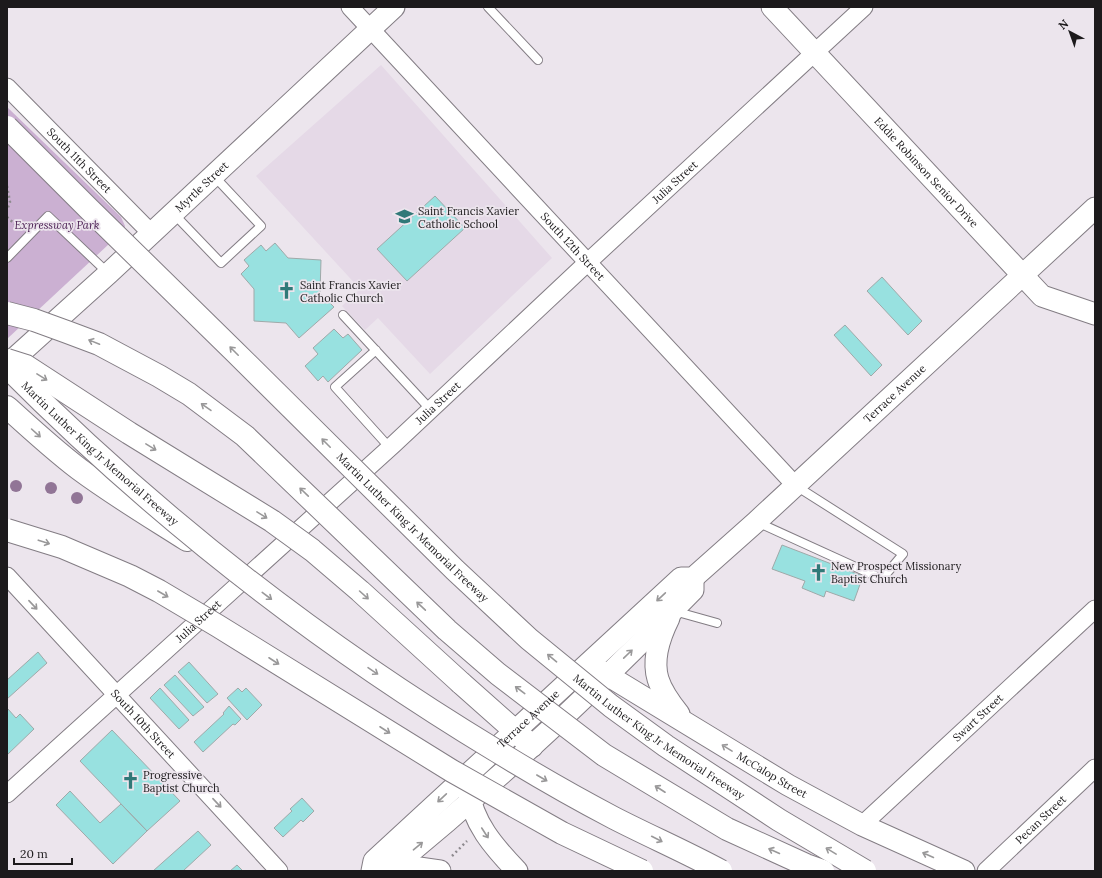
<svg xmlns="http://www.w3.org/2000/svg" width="1102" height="878" font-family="Lora,serif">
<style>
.built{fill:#e5d9e7}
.green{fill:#cbb0d2}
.building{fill:#98e1e0;stroke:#9fa9a9}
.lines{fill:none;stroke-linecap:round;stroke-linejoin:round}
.service-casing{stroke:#837d84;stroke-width:10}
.minor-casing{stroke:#837d84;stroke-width:19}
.tertiary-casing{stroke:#837d84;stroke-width:23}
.motorway-casing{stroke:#837d84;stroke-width:24}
.path{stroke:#8e8a8f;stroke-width:2.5;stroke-dasharray:2 3;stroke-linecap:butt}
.service{stroke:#fff;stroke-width:8}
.minor{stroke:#fff;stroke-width:17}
.tertiary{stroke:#fff;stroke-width:21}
.motorway{stroke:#fff;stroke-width:22}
.motorway-bridge-casing{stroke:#837d84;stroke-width:24;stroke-linecap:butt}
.motorway-bridge{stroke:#fff;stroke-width:22}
.tree{fill:#917596}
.oneway{stroke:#999899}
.labels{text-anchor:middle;stroke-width:3.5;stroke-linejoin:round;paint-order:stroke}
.street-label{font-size:11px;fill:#1c1a1c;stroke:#ece5ed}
.poi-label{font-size:11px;fill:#1c1a1c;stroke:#ece5ed;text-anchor:start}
.park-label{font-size:11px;font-style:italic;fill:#461a4f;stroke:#ece5ed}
</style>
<rect width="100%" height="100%" fill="#ece5ed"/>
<!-- built -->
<path class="built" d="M 381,65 L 552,258 L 430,374 L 378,318 L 365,330 L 342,306 L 360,289 L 256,176 Z"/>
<!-- green -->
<path class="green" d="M 7,107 L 121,217 L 125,226 L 124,230 L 7,339 Z"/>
<!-- building -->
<path class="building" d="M 435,196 L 465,228 L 407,281 L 377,249 Z
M 275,243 L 288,258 L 321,260 L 320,293 L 334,307 L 299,338 L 286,323 L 254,321 L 254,289 L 241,274 L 249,266 L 244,260 L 261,245 L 266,251 Z
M 882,277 L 922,321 L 908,335 L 867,291 Z
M 845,325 L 882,365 L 871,376 L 834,335 Z
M 334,329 L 343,338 L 348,334 L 362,350 L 328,382 L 323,376 L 318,381 L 305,366 L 318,354 L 313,348 Z
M 782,545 L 863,576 L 854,601 L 826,591 L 824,597 L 802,588 L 805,581 L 772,569 Z
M 38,652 L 47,663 L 7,699 L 7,680 Z
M 189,662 L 218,694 L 207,703 L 178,672 Z
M 175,675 L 204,707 L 193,716 L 164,685 Z
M 160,688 L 189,720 L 179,729 L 150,698 Z
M 238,688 L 242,692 L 246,688 L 262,705 L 247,720 L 227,698 Z
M 229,706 L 241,719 L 235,725 L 233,724 L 203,752 L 194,742 L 224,714 L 223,713 Z
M 7,709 L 8,709 L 16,718 L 20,714 L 34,729 L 7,755 Z
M 112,730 L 180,801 L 147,831 L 80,761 Z
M 70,791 L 100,823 L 121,804 L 147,831 L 113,864 L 56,805 Z
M 302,798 L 314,811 L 303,822 L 301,820 L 283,837 L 274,828 L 292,811 L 290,809 Z
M 198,831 L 211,845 L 183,871 L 153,871 Z
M 237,865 L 243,871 L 230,871 Z"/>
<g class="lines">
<defs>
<path id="service" d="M 488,7 L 538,60
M 173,213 L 221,263 L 261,226 L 214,176
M 7,258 L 48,216 L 108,273
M 343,315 L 431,410
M 376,350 L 335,387 L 390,448
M 757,522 L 882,579 L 903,554 L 796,486
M 674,611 L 717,623"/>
<g id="minor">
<path id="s1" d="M 350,7 L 795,485"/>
<path id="s2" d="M 7,87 L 151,233"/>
<path id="s3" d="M 7,576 L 279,871"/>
<path id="s4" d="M 7,794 L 394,444 L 588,262 L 864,7"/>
<path id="s5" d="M 862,825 L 1095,609"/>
<path id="s6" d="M 986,871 L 1095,768"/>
</g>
<g id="tertiary">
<path id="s7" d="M 772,7 L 1042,296 L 1095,314"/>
<path id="s8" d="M 7,365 L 109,273 L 394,7"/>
<path d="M 669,618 C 660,636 652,659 658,679 C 662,692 671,704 679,714"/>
<path id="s9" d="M 589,664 L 788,785 L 862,825 L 964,871"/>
<path d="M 468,789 C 473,823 493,846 517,871"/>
<path d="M 390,870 L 419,868 L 440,871"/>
<path id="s10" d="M 372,871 L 374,861 L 681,578 L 693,578 L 756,522 L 1095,208"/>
<path d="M 388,871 C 495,783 597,689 693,590 L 693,578"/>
</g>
<path id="motorway" d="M 7,407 C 30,428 54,450 79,469 C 114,495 151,517 187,540
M 461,683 L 532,746"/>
</defs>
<!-- service casing -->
<use href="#service" class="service-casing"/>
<!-- minor casing -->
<use href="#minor" class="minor-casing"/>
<!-- tertiary casing -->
<use href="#tertiary" class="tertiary-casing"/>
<!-- motorway casing -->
<use href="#motorway" class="motorway-casing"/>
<!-- path -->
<path class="path" d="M 7,186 L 10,202 L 7,210
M 7,217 L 18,227
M 452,856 L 467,841"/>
<!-- service -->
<use href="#service" class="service"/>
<!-- minor -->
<use href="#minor" class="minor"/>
<!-- tertiary -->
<use href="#tertiary" class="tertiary"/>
<!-- motorway -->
<use href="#motorway" class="motorway"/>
<defs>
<g id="motorway-bridge">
<path id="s11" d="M 7,127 L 89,209 L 235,352 L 455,570 L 529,639 L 611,706 L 666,746 L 779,820 L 865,871"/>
<path d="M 7,313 L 34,320 L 67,332 L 99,344 L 159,376 L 189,394 L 245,436 L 447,630 L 498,674 L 604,755 L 727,829 L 806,865 L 823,871"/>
<path d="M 7,360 L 26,366 L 129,433 L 272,521 L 312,550 L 360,591 L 461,683"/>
<path id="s12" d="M 7,367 C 153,514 318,643 495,750 C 534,774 574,797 614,818 C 649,836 686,852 721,871"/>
<path d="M 7,530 L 62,547 L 130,576 L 159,591 L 218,626 L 452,771 L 562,833 L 642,871"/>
</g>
</defs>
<!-- motorway-bridge casing -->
<use href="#motorway-bridge" class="motorway-bridge-casing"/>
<!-- motorway-bridge -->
<use href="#motorway-bridge" class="motorway-bridge"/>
</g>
<!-- trees -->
<g class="tree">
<circle cx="16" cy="486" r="6"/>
<circle cx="51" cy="488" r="6"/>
<circle cx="77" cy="498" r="6"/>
</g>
<!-- one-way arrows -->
<defs><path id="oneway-shaft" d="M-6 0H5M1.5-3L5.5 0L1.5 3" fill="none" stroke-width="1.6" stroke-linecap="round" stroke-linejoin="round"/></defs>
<g class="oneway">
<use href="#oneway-shaft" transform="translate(94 342) rotate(-158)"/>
<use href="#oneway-shaft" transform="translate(234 351) rotate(-135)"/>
<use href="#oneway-shaft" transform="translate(42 377) rotate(32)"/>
<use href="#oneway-shaft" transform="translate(206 407) rotate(-145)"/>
<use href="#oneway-shaft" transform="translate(36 433) rotate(42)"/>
<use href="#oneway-shaft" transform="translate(326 443) rotate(-135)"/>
<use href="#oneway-shaft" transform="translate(151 447) rotate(31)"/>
<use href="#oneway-shaft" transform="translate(304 492) rotate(-136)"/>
<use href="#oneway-shaft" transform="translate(262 515) rotate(32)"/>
<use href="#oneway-shaft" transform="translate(44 542) rotate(18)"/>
<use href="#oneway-shaft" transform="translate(163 594) rotate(30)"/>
<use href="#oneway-shaft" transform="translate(364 595) rotate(42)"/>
<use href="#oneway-shaft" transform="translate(267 596) rotate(37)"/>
<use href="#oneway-shaft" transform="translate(661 597) rotate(137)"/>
<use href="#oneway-shaft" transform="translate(33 605) rotate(47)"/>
<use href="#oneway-shaft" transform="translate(421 606) rotate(-137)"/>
<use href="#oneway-shaft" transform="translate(628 654) rotate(-44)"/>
<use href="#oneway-shaft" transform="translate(552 658) rotate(-140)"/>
<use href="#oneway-shaft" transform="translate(274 661) rotate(33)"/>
<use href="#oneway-shaft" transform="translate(373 671) rotate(34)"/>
<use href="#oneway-shaft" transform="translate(520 690) rotate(-143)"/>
<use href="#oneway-shaft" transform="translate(385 730) rotate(33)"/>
<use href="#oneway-shaft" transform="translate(727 748) rotate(-148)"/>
<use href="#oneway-shaft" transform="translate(542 778) rotate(30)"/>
<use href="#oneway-shaft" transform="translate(660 789) rotate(-147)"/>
<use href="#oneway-shaft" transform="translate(442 798) rotate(137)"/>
<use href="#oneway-shaft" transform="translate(217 803) rotate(47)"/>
<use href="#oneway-shaft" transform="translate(485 833) rotate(57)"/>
<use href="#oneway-shaft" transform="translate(657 839) rotate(27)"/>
<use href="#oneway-shaft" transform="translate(418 846) rotate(-40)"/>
<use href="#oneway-shaft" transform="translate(774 851) rotate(-156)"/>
<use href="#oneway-shaft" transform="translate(831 851) rotate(-149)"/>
<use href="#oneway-shaft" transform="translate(928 855) rotate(-156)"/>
</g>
<!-- icons -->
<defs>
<symbol id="school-bare" viewBox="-9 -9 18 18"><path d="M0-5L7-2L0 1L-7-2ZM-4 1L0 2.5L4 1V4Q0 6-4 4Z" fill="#307978" stroke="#ece5ed" stroke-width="2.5" paint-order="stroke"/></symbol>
<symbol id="church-bare" viewBox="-9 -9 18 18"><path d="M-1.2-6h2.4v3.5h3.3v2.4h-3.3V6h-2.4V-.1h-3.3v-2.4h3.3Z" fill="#307978" stroke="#ece5ed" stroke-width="2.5" paint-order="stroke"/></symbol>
</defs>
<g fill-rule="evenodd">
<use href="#school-bare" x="392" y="204" width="25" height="25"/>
<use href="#church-bare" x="274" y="278" width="25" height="25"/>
<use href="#church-bare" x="806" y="560" width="25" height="25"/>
<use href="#church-bare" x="118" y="768" width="25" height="25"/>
</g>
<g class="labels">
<!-- street labels -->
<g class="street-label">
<text dy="4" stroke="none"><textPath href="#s2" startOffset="103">South 11th Street</textPath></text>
<text dy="4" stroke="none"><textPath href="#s7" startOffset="226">Eddie Robinson Senior Drive</textPath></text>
<text dy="4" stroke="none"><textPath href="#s4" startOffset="906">Julia Street</textPath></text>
<text dy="4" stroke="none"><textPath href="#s8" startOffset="264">Myrtle Street</textPath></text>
<text dy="4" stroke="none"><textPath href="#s1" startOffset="327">South 12th Street</textPath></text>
<text dy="4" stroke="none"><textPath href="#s10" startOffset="713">Terrace Avenue</textPath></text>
<text dy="4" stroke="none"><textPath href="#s4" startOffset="582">Julia Street</textPath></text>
<text dy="4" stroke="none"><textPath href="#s12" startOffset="127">Martin Luther King Jr Memorial Freeway</textPath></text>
<text dy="4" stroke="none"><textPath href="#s11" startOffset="570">Martin Luther King Jr Memorial Freeway</textPath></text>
<text dy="4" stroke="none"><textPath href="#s4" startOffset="258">Julia Street</textPath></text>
<text dy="4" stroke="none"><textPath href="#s5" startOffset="158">Swart Street</textPath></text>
<text dy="4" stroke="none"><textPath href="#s10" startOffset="220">Terrace Avenue</textPath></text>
<text dy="4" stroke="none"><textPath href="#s3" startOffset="201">South 10th Street</textPath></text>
<text dy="4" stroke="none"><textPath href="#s11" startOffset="894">Martin Luther King Jr Memorial Freeway</textPath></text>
<text dy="4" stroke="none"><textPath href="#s9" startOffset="214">McCalop Street</textPath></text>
<text dy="4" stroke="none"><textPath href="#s6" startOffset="75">Pecan Street</textPath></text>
</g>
<!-- poi labels -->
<g class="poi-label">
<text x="418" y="215">Saint Francis Xavier<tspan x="418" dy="13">Catholic School</tspan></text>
<text x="300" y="289">Saint Francis Xavier<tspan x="300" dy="13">Catholic Church</tspan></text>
<text x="831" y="570">New Prospect Missionary<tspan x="831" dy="13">Baptist Church</tspan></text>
<text x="143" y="779">Progressive<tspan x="143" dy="13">Baptist Church</tspan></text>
</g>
<!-- park labels -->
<g class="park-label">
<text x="57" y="229">Expressway Park</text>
</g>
</g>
<!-- border -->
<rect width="1102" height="878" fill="none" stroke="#1c1a1c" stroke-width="16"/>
<!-- north arrow -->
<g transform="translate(1070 32) rotate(319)" stroke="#ece5ed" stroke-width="3" paint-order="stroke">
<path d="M0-3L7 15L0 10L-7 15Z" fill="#1c1a1c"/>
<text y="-6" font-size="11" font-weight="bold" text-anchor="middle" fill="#1c1a1c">N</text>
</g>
<!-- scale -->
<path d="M14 858v6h58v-6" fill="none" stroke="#1c1a1c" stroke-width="2"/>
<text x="20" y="858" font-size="12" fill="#1c1a1c" stroke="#ece5ed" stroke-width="3" paint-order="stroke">20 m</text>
</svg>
